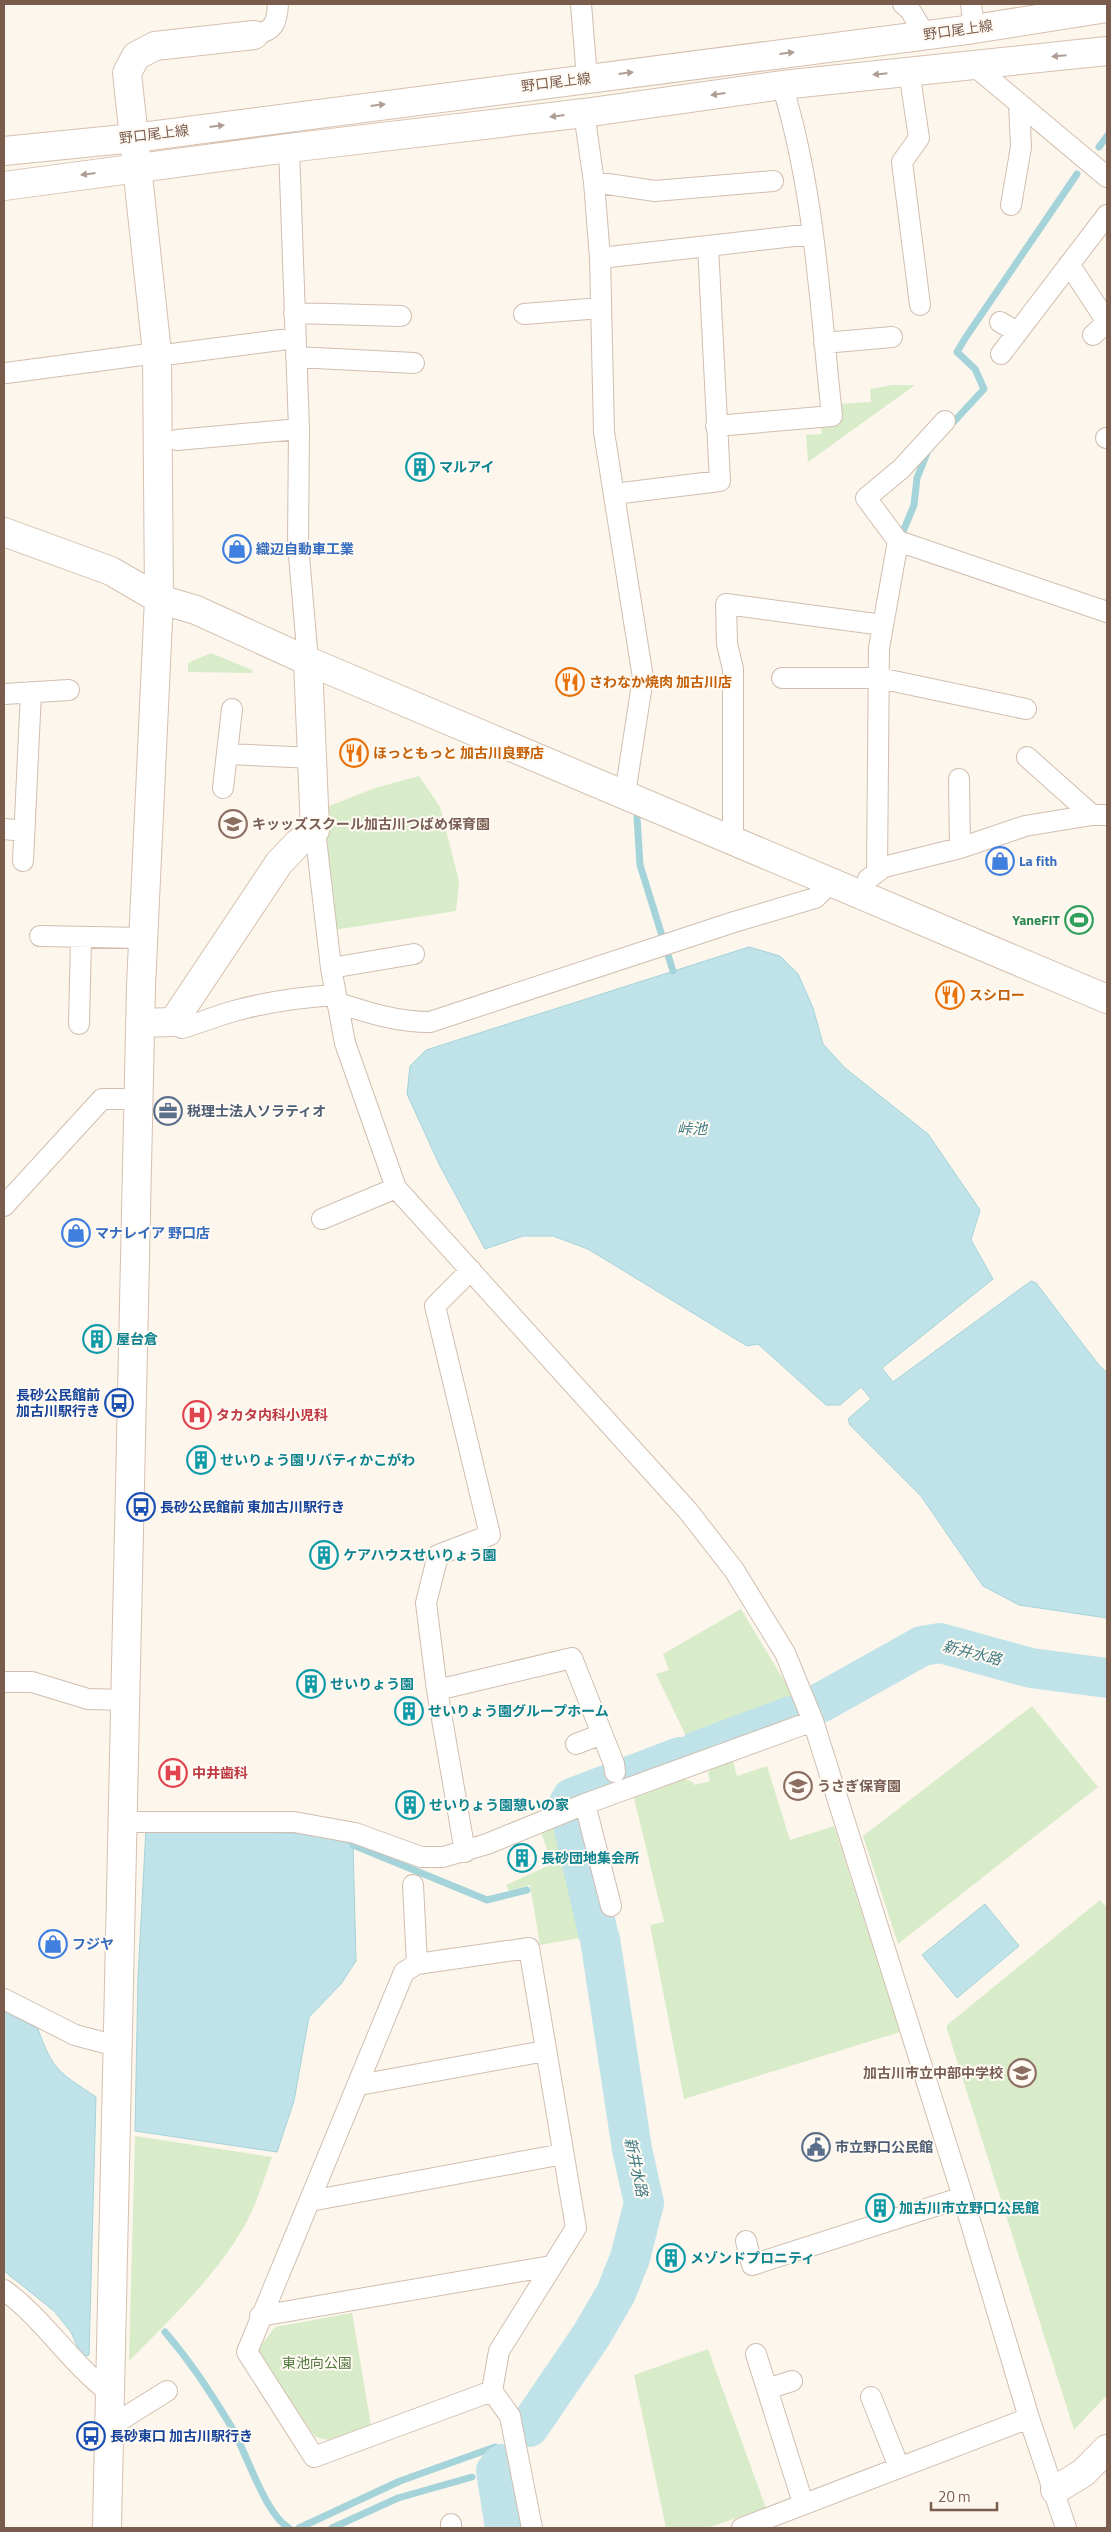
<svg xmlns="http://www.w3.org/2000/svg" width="1111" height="2532" font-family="'Titillium Web','Noto Sans JP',sans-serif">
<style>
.green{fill:#d8ecc9}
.water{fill:#bfe3e8;stroke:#a5d3da}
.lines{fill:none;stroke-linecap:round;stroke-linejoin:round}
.stream{stroke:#a5d3da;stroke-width:7}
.river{stroke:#bfe3e8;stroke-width:40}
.street-casing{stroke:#d1beb0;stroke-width:22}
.secondary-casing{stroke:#d6c0b0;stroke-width:30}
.street{stroke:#fff;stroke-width:20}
.secondary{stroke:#fff;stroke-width:28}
.oneway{fill:#af9d94}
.labels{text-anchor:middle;stroke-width:4;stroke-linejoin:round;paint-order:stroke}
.street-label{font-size:14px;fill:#7a5c4d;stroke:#fffaf3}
.culture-label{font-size:14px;font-weight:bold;fill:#0d838f;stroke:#fffaf3;text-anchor:start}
.shop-label{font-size:14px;font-weight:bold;fill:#366cbe;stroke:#fffaf3;text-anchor:start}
.food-label{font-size:14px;font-weight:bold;fill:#c56008;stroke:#fffaf3;text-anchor:start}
.education-label{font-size:14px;font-weight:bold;fill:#785e54;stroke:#fffaf3;text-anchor:start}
.leisure-label{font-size:14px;font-weight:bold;fill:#27864d;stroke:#fffaf3;text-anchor:end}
.service-label{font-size:14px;font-weight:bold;fill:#4e5e75;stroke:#fffaf3;text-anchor:start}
.transit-label{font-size:14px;font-weight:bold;fill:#164399;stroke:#fffaf3;text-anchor:start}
.health-label{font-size:14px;font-weight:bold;fill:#be3a42;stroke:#fffaf3;text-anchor:start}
.park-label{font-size:14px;fill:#537a41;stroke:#fffaf3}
.water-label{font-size:15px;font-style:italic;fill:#437c86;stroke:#fffaf3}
</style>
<rect width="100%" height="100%" fill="#fdf6ec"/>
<!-- green -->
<path class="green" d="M 892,385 L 915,385 L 808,462 L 806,435 L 822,434 L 821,425 L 840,424 L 838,404 L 871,402 L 870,389 Z
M 211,653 L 252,670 L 253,673 L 188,672 L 188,663 Z
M 419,776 L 440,807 L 459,881 L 456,911 L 334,930 L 326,869 L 324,808 L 375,788 Z
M 741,1609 L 794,1697 L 687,1738 L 656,1674 L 669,1670 L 663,1654 Z
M 1032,1706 L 1098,1787 L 898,1944 L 863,1836 Z
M 733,1761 L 737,1776 L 767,1766 L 790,1840 L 834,1826 L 900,2032 L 684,2099 L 650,1925 L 664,1922 L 634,1798 L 684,1779 L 693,1782 L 694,1785 L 710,1781 L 708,1773 L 712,1768 Z
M 561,1824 L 585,1937 L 540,1945 L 530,1885 L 509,1891 L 506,1885 L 552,1864 L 541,1832 Z
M 1100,1900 L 1107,1908 L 1107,2395 L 1074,2430 L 946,2026 Z
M 135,2136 L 272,2157 C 265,2175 260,2193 252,2211 C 228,2264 170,2320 129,2361 Z
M 352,2313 L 371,2425 L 328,2440 L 315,2437 L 257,2351 L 275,2327 Z
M 708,2349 L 766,2508 L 707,2528 L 666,2528 L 634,2375 Z"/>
<!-- water -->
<path class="water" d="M 749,947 L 780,956 L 798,974 L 813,1008 L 823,1044 L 845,1068 L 928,1134 L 980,1210 L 971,1240 L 993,1279 L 882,1368 L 893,1382 L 1031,1281 L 1036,1283 L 1098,1364 L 1107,1373 L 1107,1618 L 1019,1605 L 983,1586 L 921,1496 L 850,1425 L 848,1419 L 871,1399 L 861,1387 L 840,1405 L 826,1405 L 758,1344 L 747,1346 L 588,1249 L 553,1236 L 523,1236 L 485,1249 L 440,1166 L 407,1094 L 410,1066 L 426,1050 Z
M 146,1829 L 321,1834 L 353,1845 L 356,1961 L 341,1984 L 309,2017 L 294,2101 L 277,2152 L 135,2131 L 138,1977 Z
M 985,1904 L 1019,1946 L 957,1998 L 922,1955 Z
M 4,2010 L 38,2029 C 53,2071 59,2072 96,2097 L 89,2355 L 82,2357 L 71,2332 L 54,2311 L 4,2271 Z"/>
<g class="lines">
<!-- stream -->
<path class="stream" d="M 1099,147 L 1107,136
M 948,428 L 984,389 L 975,369 L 957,352 L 966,337 L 1077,174
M 902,534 L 914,505 L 917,478 L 927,453
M 637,817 L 640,865 L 673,971
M 353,1845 L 487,1900 L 527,1890
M 165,2332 C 189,2360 210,2391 229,2423 C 246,2449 264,2514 289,2528
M 299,2528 L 400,2481 L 495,2447 L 501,2455 L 502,2464
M 332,2528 L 398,2498 L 472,2477"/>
<!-- river -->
<path class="river" d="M 820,1703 L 922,1646 L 940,1643 L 1031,1668 L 1107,1678
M 697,1751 L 791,1716
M 569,1803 L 572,1798 L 680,1757
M 573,1824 L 598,1933
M 529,2427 L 591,2336 L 616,2293 L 630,2258 L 644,2203 L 632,2149 L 600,1939
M 502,2464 L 496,2471 L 505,2528"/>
<defs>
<path id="street" d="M 581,4 L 587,78
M 903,4 L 910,10 L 925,35
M 971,4 L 974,29
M 254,35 C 274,31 277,23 278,4
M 972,64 L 1107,177
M 909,71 L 919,138 L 902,162 L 920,305
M 584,113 L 594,182 L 600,258 L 604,432 L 643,678 L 625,794
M 289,148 L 299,429 L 298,544 L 308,661
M 594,182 L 655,191 L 773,181
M 1011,205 L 1021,147 L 1019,103
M 708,246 L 812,234
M 600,258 L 708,246 L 720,481 L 614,494
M 1069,264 L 1107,322
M 294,313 L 401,316
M 524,314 L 601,308
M 1000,322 L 1017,332
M 1093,335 L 1107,322
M 824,343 L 892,337
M 172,354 L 296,338
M 1001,354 L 1107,215
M 296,357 L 414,363
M 6,373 L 157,353
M 716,426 L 832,416 C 820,306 815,191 782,85
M 1106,438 L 1107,438
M 177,440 L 299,429
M 898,541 L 866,498 L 901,469 L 945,421
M 782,678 L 879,678 L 1026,709
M 4,694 L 69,690
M 227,754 L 313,758
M 1027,757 L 1092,815
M 959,779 L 960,848
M 223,788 L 232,709
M 4,829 L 24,831
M 315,830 L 331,968 L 345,1043 L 396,1188 L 688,1511 L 734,1570 L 785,1653 L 813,1721 L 963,2197 L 1029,2418 L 1066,2528
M 733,841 L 733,669 L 727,644 L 726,604 L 883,625
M 23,861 L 31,692
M 877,872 L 879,648 L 898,541 L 1107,612
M 868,879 L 884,867 L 960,848 L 1025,826 L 1092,815 L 1107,815
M 40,936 L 143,938
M 331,968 L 414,954
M 338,1003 C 369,1013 397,1022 430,1022 L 734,922 L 815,898 L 833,881
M 173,1022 L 182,1028 C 200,1023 216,1016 234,1011 C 267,1002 301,997 336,995
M 79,1024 L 81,938
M 4,1206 L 102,1099 L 139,1099
M 322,1219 L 396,1188
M 4,1682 L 32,1682 L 88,1699 L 125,1700
M 437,1690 L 572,1658 L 614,1764 L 615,1772
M 576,1744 L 602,1734
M 585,1804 L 611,1906
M 124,1822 L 294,1822 L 355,1833 L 421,1857 L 443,1857 L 487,1844 L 585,1804 L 813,1721
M 465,1852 L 437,1690 L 426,1603 L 438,1555 L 490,1535 L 435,1306 L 471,1270
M 413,1885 L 417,1964
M 4,1999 L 75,2035 L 117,2046
M 359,2085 L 545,2051
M 310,2201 L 563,2154
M 746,2241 L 752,2265 L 963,2197
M 4,2290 C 44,2319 70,2363 110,2393
M 260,2316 L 551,2266
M 756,2354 L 803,2503
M 767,2389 L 792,2381
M 492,2391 L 314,2457 L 247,2352 L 404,1972 L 417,1964 L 529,1948 L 576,2228 L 499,2351 L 492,2391 L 510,2416 L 532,2528
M 871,2397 L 899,2467
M 111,2426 L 167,2391
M 451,2524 L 451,2528
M 742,2528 L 1029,2418"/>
<path id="secondary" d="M 4,151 L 134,138 L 974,29 L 1107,8
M 4,186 L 289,148 L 584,113 L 782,85 L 1107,51
M 4,532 L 111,571 L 159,599 L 196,610 L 308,661 L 1107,999
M 140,1023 L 173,1022 L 279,863 L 298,843 L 315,830 L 308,661
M 1055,2490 L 1083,2473 L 1107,2449
M 107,2528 L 141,986 L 159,599 L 157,353 L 127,73 L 136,56 L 155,46 L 254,35"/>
</defs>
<!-- street casing -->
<use href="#street" class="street-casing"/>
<!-- secondary casing -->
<use href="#secondary" class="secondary-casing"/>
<!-- street -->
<use href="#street" class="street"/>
<!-- secondary -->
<use href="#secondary" class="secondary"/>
</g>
<!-- one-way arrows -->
<defs><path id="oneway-solid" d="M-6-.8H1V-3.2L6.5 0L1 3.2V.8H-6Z" transform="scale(1.25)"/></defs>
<g class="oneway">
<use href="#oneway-solid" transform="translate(787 53) rotate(-7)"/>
<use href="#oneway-solid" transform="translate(1059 56) rotate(175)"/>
<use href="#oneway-solid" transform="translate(626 73) rotate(-7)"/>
<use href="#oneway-solid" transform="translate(880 74) rotate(174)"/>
<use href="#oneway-solid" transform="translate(718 94) rotate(172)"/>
<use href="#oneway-solid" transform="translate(378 105) rotate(-7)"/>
<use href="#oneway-solid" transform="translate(557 116) rotate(173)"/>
<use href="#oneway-solid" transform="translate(217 126) rotate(-7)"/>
<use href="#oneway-solid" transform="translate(88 174) rotate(173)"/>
</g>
<!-- icons -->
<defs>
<symbol id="building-ring" viewBox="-11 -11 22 22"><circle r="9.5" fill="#fffaf3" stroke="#0f9aa8" stroke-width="1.5"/><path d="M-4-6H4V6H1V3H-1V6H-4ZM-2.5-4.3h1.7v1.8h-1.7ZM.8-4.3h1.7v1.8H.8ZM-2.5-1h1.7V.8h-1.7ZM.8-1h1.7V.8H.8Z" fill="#0f9aa8"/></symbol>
<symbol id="shop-ring" viewBox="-11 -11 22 22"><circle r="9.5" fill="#fffaf3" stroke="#3f7fe0" stroke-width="1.5"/><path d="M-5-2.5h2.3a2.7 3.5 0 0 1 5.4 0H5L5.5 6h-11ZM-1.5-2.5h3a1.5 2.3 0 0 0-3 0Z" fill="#3f7fe0"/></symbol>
<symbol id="restaurant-ring" viewBox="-11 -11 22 22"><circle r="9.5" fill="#fffaf3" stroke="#e8710a" stroke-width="1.5"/><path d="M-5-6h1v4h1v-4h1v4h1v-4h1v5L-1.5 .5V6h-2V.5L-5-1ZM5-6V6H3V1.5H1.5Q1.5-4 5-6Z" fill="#e8710a"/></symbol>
<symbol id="school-ring" viewBox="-11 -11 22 22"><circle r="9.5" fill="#fffaf3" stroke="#8d6e63" stroke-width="1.5"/><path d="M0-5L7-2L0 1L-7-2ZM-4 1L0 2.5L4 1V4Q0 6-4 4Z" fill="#8d6e63"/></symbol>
<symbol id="stadium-ring" viewBox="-11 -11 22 22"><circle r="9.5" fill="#fffaf3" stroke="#2e9e5b" stroke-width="1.5"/><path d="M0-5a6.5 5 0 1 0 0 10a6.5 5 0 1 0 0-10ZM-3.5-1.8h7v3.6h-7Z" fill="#2e9e5b"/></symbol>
<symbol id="office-ring" viewBox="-11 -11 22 22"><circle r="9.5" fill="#fffaf3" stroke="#5c6f8a" stroke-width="1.5"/><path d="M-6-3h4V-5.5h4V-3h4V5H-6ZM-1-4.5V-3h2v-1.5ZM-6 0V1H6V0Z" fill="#5c6f8a"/></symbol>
<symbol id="bus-ring" viewBox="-11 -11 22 22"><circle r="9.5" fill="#fffaf3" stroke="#1a4fb4" stroke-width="1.5"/><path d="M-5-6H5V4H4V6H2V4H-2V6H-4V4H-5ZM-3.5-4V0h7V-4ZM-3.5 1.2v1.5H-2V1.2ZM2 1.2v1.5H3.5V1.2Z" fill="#1a4fb4"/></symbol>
<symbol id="hospital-ring" viewBox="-11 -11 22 22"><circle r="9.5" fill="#fffaf3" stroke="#e0444e" stroke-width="1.5"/><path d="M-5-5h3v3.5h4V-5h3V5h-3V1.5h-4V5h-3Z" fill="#e0444e"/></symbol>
<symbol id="civic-ring" viewBox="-11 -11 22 22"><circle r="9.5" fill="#fffaf3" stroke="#5c6f8a" stroke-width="1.5"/><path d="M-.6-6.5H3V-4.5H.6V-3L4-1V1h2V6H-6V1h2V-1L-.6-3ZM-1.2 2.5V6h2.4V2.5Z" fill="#5c6f8a"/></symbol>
</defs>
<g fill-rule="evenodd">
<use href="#building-ring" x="404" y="451" width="32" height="32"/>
<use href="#shop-ring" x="221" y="533" width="32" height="32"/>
<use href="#restaurant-ring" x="554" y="666" width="32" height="32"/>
<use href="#restaurant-ring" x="338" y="737" width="32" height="32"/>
<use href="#school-ring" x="217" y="808" width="32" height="32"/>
<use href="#shop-ring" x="984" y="845" width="32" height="32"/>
<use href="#stadium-ring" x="1063" y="904" width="32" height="32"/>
<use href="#restaurant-ring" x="934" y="979" width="32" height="32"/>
<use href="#office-ring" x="152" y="1095" width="32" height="32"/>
<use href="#shop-ring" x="60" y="1217" width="32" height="32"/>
<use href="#building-ring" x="81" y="1323" width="32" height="32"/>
<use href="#bus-ring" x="103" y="1387" width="32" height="32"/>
<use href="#hospital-ring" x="181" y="1399" width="32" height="32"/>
<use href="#building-ring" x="185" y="1444" width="32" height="32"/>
<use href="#bus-ring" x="125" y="1491" width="32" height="32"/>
<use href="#building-ring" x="308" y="1539" width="32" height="32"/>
<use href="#building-ring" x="295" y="1668" width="32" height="32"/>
<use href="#building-ring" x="393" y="1695" width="32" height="32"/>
<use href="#hospital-ring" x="157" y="1757" width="32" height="32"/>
<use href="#school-ring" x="782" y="1770" width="32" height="32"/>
<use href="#building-ring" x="394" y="1789" width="32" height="32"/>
<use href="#building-ring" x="506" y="1842" width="32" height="32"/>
<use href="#shop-ring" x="37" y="1928" width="32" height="32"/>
<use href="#school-ring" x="1006" y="2057" width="32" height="32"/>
<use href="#civic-ring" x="800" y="2131" width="32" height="32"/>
<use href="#building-ring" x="864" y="2192" width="32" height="32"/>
<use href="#building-ring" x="655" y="2242" width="32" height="32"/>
<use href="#bus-ring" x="75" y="2420" width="32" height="32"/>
</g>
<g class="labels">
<!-- street labels -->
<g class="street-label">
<text transform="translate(958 30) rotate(-8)" y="5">野口尾上線</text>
<text transform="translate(556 82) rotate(-7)" y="5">野口尾上線</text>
<text transform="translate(154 134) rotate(-7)" y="5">野口尾上線</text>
</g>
<!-- culture labels -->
<g class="culture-label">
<text x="439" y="472">マルアイ</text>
<text x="116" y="1344">屋台倉</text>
<text x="220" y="1465">せいりょう園リバティかこがわ</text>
<text x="343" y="1560">ケアハウスせいりょう園</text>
<text x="330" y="1689">せいりょう園</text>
<text x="428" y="1716">せいりょう園グループホーム</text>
<text x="429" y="1810">せいりょう園憩いの家</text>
<text x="541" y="1863">長砂団地集会所</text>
<text x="899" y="2213">加古川市立野口公民館</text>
<text x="690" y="2263">メゾンドプロニティ</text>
</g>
<!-- shop labels -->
<g class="shop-label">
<text x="256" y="554">織辺自動車工業</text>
<text x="1019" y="866">La fith</text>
<text x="95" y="1238">マナレイア 野口店</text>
<text x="72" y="1949">フジヤ</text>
</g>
<!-- food labels -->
<g class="food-label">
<text x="589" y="687">さわなか焼肉 加古川店</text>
<text x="373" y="758">ほっともっと 加古川良野店</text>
<text x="969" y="1000">スシロー</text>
</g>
<!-- education labels -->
<g class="education-label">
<text x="252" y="829">キッッズスクール加古川つばめ保育園</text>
<text x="817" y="1791">うさぎ保育園</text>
<text x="1003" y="2078" text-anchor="end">加古川市立中部中学校</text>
</g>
<!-- leisure labels -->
<g class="leisure-label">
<text x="1060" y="925">YaneFIT</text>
</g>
<!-- service labels -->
<g class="service-label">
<text x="187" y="1116">税理士法人ソラティオ</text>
<text x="835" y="2152">市立野口公民館</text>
</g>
<!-- transit labels -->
<g class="transit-label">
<text x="100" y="1400" text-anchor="end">長砂公民館前<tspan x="100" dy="16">加古川駅行き</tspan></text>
<text x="160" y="1512">長砂公民館前 東加古川駅行き</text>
<text x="110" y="2441">長砂東口 加古川駅行き</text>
</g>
<!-- health labels -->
<g class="health-label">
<text x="216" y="1420">タカタ内科小児科</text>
<text x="192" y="1778">中井歯科</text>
</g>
<!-- park labels -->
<g class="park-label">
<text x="317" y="2368">東池向公園</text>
</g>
<!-- water labels -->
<g class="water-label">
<text x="692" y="1134">峠池</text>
<text transform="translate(972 1653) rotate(14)" y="5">新井水路</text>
<text transform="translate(636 2167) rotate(78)" y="5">新井水路</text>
</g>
</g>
<!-- border -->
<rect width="1111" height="2532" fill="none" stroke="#7a5c4d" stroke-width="10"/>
<!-- scale -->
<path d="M931 2502v8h66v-8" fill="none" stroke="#7a5c4d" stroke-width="2.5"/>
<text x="938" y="2502" font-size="15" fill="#7a5c4d" stroke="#fffaf3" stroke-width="4" paint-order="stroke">20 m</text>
</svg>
